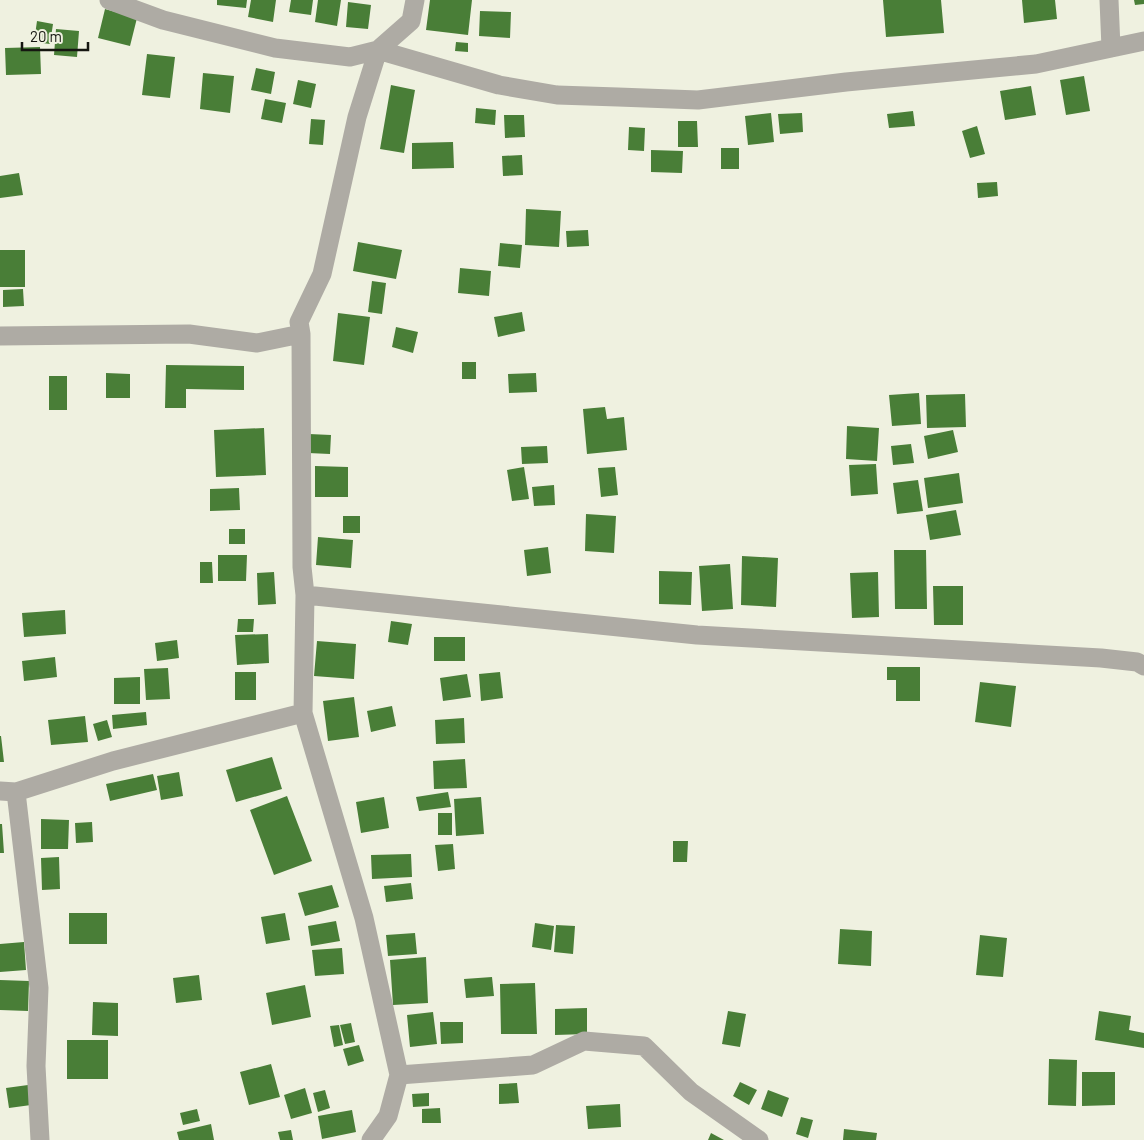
<svg xmlns="http://www.w3.org/2000/svg" width="1144" height="1140" font-family="Barlow,sans-serif">
<style>
.building{fill:#497e37}
.lines{fill:none;stroke-linecap:round;stroke-linejoin:round}
.minor{stroke:#aeaba4;stroke-width:19}
</style>
<rect width="100%" height="100%" fill="#eff1e0"/>
<!-- building -->
<path class="building" d="M 217,0 L 247,0 L 246,8 L 217,5 Z
M 251,0 L 276,0 L 273,22 L 248,17 Z
M 291,0 L 313,0 L 311,15 L 289,12 Z
M 318,0 L 341,0 L 337,26 L 315,22 Z
M 430,0 L 472,0 L 468,35 L 426,30 Z
M 883,0 L 941,0 L 944,33 L 886,37 Z
M 1022,0 L 1055,0 L 1057,19 L 1024,23 Z
M 1134,0 L 1144,0 L 1144,4 L 1135,5 Z
M 348,2 L 371,5 L 368,29 L 346,27 Z
M 105,9 L 137,18 L 130,46 L 98,38 Z
M 480,11 L 511,12 L 510,38 L 479,36 Z
M 37,21 L 53,24 L 50,44 L 34,42 Z
M 56,29 L 79,31 L 77,57 L 54,55 Z
M 456,42 L 468,43 L 468,52 L 455,51 Z
M 40,47 L 41,74 L 6,75 L 5,48 Z
M 147,54 L 175,57 L 170,98 L 142,95 Z
M 256,68 L 275,72 L 271,94 L 251,90 Z
M 203,73 L 234,76 L 230,113 L 200,109 Z
M 1084,76 L 1090,111 L 1066,115 L 1060,80 Z
M 298,80 L 316,84 L 311,108 L 293,104 Z
M 391,85 L 415,90 L 404,153 L 380,149 Z
M 1031,86 L 1036,115 L 1005,120 L 1000,91 Z
M 265,99 L 286,103 L 282,123 L 261,119 Z
M 476,108 L 496,110 L 495,125 L 475,123 Z
M 913,111 L 915,126 L 889,128 L 887,114 Z
M 771,113 L 774,142 L 748,145 L 745,116 Z
M 802,113 L 803,132 L 780,134 L 778,114 Z
M 504,115 L 524,115 L 525,137 L 505,138 Z
M 311,119 L 325,120 L 323,145 L 309,144 Z
M 678,121 L 697,121 L 698,147 L 678,147 Z
M 977,126 L 985,154 L 970,158 L 962,131 Z
M 629,127 L 645,128 L 644,151 L 628,150 Z
M 453,142 L 454,168 L 412,169 L 412,143 Z
M 721,148 L 739,148 L 739,169 L 721,169 Z
M 651,150 L 683,151 L 682,173 L 651,172 Z
M 522,155 L 523,175 L 503,176 L 502,156 Z
M 19,173 L 23,195 L 0,198 L 0,176 Z
M 997,182 L 998,196 L 978,198 L 977,183 Z
M 526,209 L 561,211 L 559,247 L 525,245 Z
M 588,230 L 589,246 L 567,247 L 566,231 Z
M 358,242 L 402,250 L 396,279 L 353,271 Z
M 500,243 L 522,245 L 520,268 L 498,266 Z
M 0,250 L 25,250 L 25,287 L 0,287 Z
M 460,268 L 491,271 L 489,296 L 458,293 Z
M 372,281 L 386,283 L 382,314 L 368,312 Z
M 23,289 L 24,306 L 3,307 L 3,290 Z
M 522,312 L 525,331 L 498,337 L 494,317 Z
M 338,313 L 370,317 L 364,365 L 333,361 Z
M 396,327 L 418,332 L 413,353 L 392,347 Z
M 462,362 L 476,362 L 476,379 L 462,379 Z
M 166,365 L 244,366 L 244,390 L 186,389 L 186,408 L 165,408 Z
M 106,373 L 130,374 L 130,398 L 106,398 Z
M 536,373 L 537,392 L 509,393 L 508,374 Z
M 49,376 L 67,376 L 67,410 L 49,410 Z
M 919,393 L 921,424 L 892,426 L 889,395 Z
M 965,394 L 966,427 L 927,428 L 926,395 Z
M 605,407 L 607,419 L 624,417 L 627,450 L 587,454 L 583,409 Z
M 847,426 L 879,428 L 877,461 L 846,459 Z
M 264,428 L 266,475 L 216,477 L 214,430 Z
M 953,430 L 958,452 L 928,459 L 924,436 Z
M 309,434 L 331,435 L 330,454 L 308,453 Z
M 911,444 L 914,463 L 893,465 L 891,446 Z
M 547,446 L 548,463 L 522,464 L 521,447 Z
M 876,464 L 878,494 L 851,496 L 849,465 Z
M 315,466 L 348,467 L 348,497 L 315,497 Z
M 524,467 L 529,499 L 512,501 L 507,470 Z
M 615,467 L 618,495 L 601,497 L 598,468 Z
M 959,473 L 963,503 L 928,508 L 924,478 Z
M 918,480 L 923,511 L 897,514 L 893,483 Z
M 554,485 L 555,505 L 534,506 L 532,487 Z
M 239,488 L 240,510 L 210,511 L 210,489 Z
M 956,510 L 961,535 L 930,540 L 926,515 Z
M 586,514 L 616,516 L 614,553 L 585,551 Z
M 343,516 L 360,516 L 360,533 L 343,533 Z
M 229,529 L 245,529 L 245,544 L 229,544 Z
M 318,537 L 353,540 L 351,568 L 316,565 Z
M 548,547 L 551,573 L 527,576 L 524,550 Z
M 894,550 L 926,550 L 927,609 L 895,609 Z
M 218,555 L 247,555 L 246,581 L 218,581 Z
M 742,556 L 778,558 L 776,607 L 741,605 Z
M 200,562 L 212,562 L 213,583 L 200,583 Z
M 730,564 L 733,609 L 702,611 L 699,566 Z
M 659,571 L 692,572 L 691,605 L 659,604 Z
M 274,572 L 276,604 L 258,605 L 257,573 Z
M 878,572 L 879,617 L 852,618 L 850,573 Z
M 933,586 L 963,586 L 963,625 L 934,625 Z
M 65,610 L 66,634 L 24,637 L 22,613 Z
M 238,619 L 254,619 L 253,632 L 237,632 Z
M 391,621 L 412,624 L 408,645 L 388,642 Z
M 268,634 L 269,663 L 237,665 L 235,635 Z
M 434,637 L 465,637 L 465,661 L 434,661 Z
M 177,640 L 179,658 L 157,661 L 155,643 Z
M 317,641 L 356,644 L 354,679 L 314,676 Z
M 55,657 L 57,677 L 24,681 L 22,661 Z
M 887,667 L 920,667 L 920,701 L 896,701 L 896,680 L 887,680 Z
M 168,668 L 170,699 L 146,700 L 144,669 Z
M 235,672 L 256,672 L 256,700 L 235,700 Z
M 500,672 L 503,698 L 481,701 L 479,674 Z
M 467,674 L 471,697 L 443,701 L 440,678 Z
M 140,677 L 140,704 L 114,704 L 114,678 Z
M 980,682 L 1016,686 L 1011,727 L 975,722 Z
M 354,697 L 359,737 L 328,741 L 323,701 Z
M 392,706 L 396,726 L 371,732 L 367,711 Z
M 146,712 L 147,725 L 113,729 L 112,715 Z
M 85,716 L 88,742 L 51,745 L 48,720 Z
M 464,718 L 465,743 L 436,744 L 435,720 Z
M 107,720 L 112,737 L 98,741 L 93,724 Z
M 0,736 L 1,736 L 4,762 L 0,762 Z
M 272,757 L 282,789 L 236,802 L 226,770 Z
M 465,759 L 467,788 L 434,789 L 433,761 Z
M 179,772 L 183,796 L 161,800 L 157,776 Z
M 153,774 L 157,790 L 110,801 L 106,784 Z
M 448,792 L 451,807 L 419,811 L 416,797 Z
M 287,796 L 312,861 L 274,875 L 250,810 Z
M 384,797 L 389,828 L 361,833 L 356,802 Z
M 481,797 L 484,834 L 456,836 L 454,799 Z
M 438,813 L 452,813 L 452,835 L 438,835 Z
M 41,819 L 69,820 L 68,849 L 41,849 Z
M 92,822 L 93,842 L 76,843 L 75,823 Z
M 0,824 L 2,824 L 4,853 L 0,853 Z
M 673,841 L 688,841 L 687,862 L 673,862 Z
M 453,844 L 455,869 L 438,871 L 435,845 Z
M 411,854 L 412,877 L 372,879 L 371,855 Z
M 59,857 L 60,889 L 42,890 L 41,858 Z
M 411,883 L 413,899 L 386,902 L 384,886 Z
M 332,885 L 339,907 L 305,916 L 298,893 Z
M 69,913 L 107,913 L 107,944 L 69,944 Z
M 285,913 L 290,940 L 266,944 L 261,917 Z
M 336,921 L 340,941 L 311,946 L 308,926 Z
M 535,923 L 554,926 L 551,950 L 532,947 Z
M 556,925 L 575,926 L 573,954 L 554,952 Z
M 840,929 L 872,931 L 871,966 L 838,964 Z
M 415,933 L 417,954 L 388,956 L 386,935 Z
M 980,935 L 1007,938 L 1003,977 L 976,975 Z
M 24,942 L 26,970 L 0,972 L 0,944 Z
M 342,948 L 344,974 L 315,976 L 312,950 Z
M 426,957 L 428,1003 L 393,1005 L 390,960 Z
M 199,975 L 202,1000 L 176,1003 L 173,978 Z
M 492,977 L 494,996 L 466,998 L 464,979 Z
M 0,980 L 29,981 L 28,1011 L 0,1010 Z
M 535,983 L 537,1034 L 501,1034 L 500,984 Z
M 305,985 L 311,1017 L 272,1025 L 266,993 Z
M 93,1002 L 118,1003 L 118,1036 L 92,1035 Z
M 587,1008 L 587,1034 L 555,1035 L 555,1009 Z
M 728,1011 L 746,1014 L 740,1047 L 722,1044 Z
M 1099,1011 L 1131,1016 L 1129,1030 L 1144,1033 L 1144,1048 L 1095,1040 Z
M 433,1012 L 437,1044 L 410,1047 L 407,1015 Z
M 440,1022 L 463,1022 L 463,1043 L 441,1044 Z
M 351,1023 L 355,1042 L 345,1044 L 340,1025 Z
M 339,1025 L 343,1045 L 334,1047 L 330,1026 Z
M 67,1040 L 108,1040 L 108,1079 L 67,1079 Z
M 359,1045 L 364,1061 L 348,1066 L 343,1049 Z
M 1049,1059 L 1077,1060 L 1076,1106 L 1048,1105 Z
M 271,1064 L 280,1097 L 249,1105 L 240,1072 Z
M 1082,1072 L 1115,1072 L 1115,1105 L 1082,1106 Z
M 740,1082 L 757,1090 L 749,1105 L 733,1096 Z
M 517,1083 L 519,1103 L 499,1104 L 499,1084 Z
M 28,1085 L 31,1105 L 9,1108 L 6,1088 Z
M 305,1088 L 312,1113 L 291,1119 L 284,1095 Z
M 325,1090 L 330,1108 L 318,1112 L 313,1093 Z
M 768,1090 L 789,1098 L 782,1117 L 761,1109 Z
M 429,1093 L 429,1106 L 413,1107 L 412,1094 Z
M 620,1104 L 621,1127 L 588,1129 L 586,1106 Z
M 440,1108 L 441,1123 L 422,1123 L 422,1109 Z
M 197,1109 L 200,1121 L 183,1125 L 180,1113 Z
M 352,1110 L 356,1132 L 322,1139 L 318,1116 Z
M 801,1117 L 813,1120 L 808,1138 L 796,1134 Z
M 211,1124 L 214,1140 L 179,1140 L 177,1132 Z
M 844,1129 L 877,1133 L 876,1140 L 843,1140 Z
M 291,1130 L 293,1140 L 280,1140 L 278,1132 Z
M 711,1133 L 724,1140 L 708,1140 Z"/>
<g class="lines">
<!-- minor -->
<path class="minor" d="M 109,0 L 163,20 L 275,48 L 350,57 L 378,50 L 499,85 L 557,95 L 618,97 L 698,100 L 846,82 L 1036,64 L 1144,41
M 1109,0 L 1111,48
M 301,334 L 302,567 L 305,595 L 303,713 L 364,918 L 399,1075
M 0,336 L 189,334 L 257,343 L 301,334 L 299,322 L 322,274 L 357,117 L 378,50 L 411,21 L 415,0
M 305,595 L 697,635 L 1101,658 L 1137,662 L 1144,666
M 0,791 L 16,792 L 113,761 L 303,713
M 16,792 L 39,988 L 36,1066 L 40,1140
M 371,1140 L 388,1116 L 399,1075 L 533,1065 L 584,1041 L 644,1046 L 691,1092 L 759,1140"/>
</g>
<!-- scale -->
<path d="M22 42v8h66v-8" fill="none" stroke="#151610" stroke-width="2.5"/>
<text x="30" y="42" font-size="15" fill="#151610" stroke="#eff1e0" stroke-width="4" paint-order="stroke">20 m</text>
</svg>
